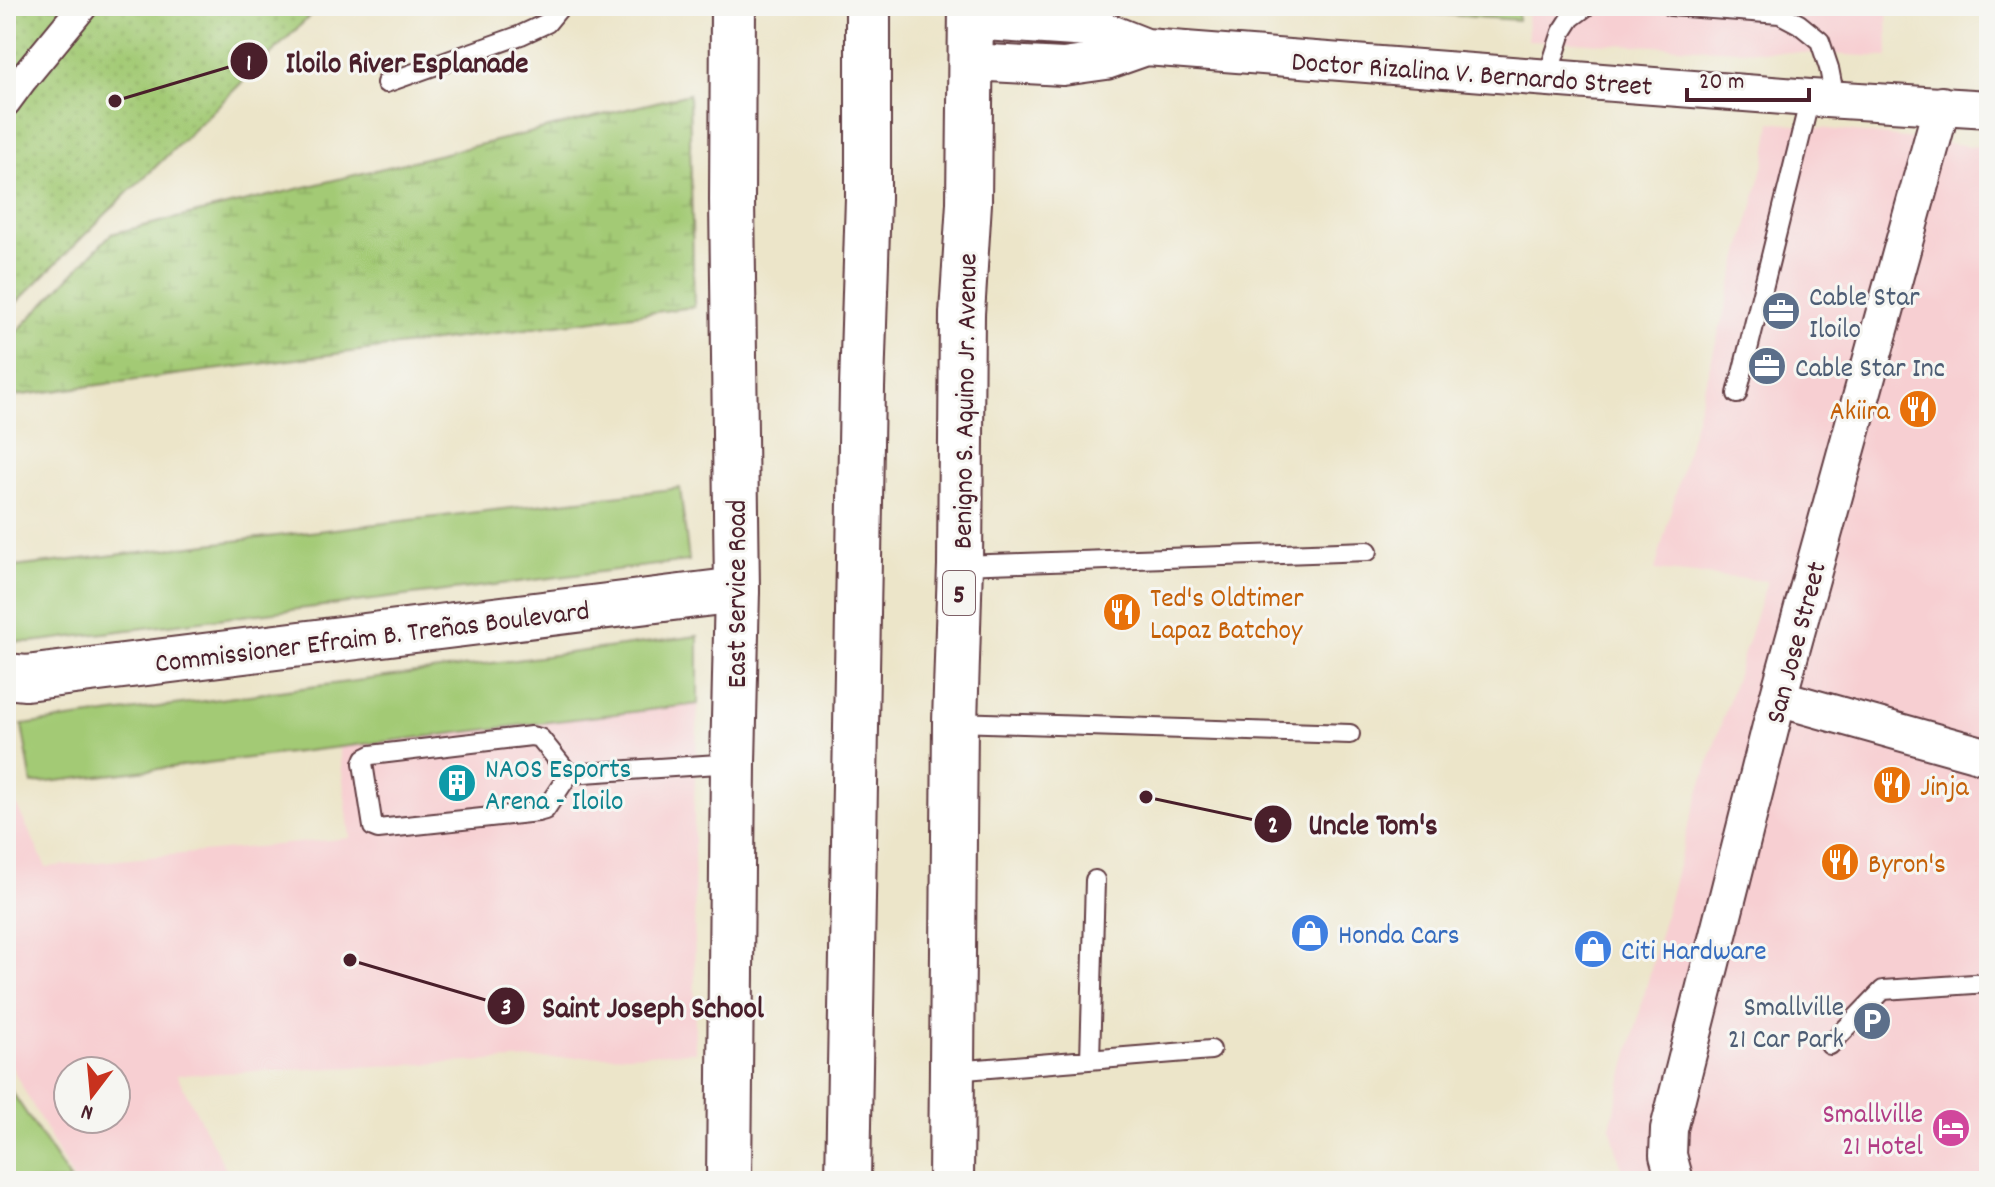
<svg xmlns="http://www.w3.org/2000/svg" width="1995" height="1187" font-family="Dekko,sans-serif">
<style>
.built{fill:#f7cfd2;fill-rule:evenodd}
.grass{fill:#a3ca75;stroke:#767450;stroke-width:2}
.wetland{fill:url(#wetland-marsh);stroke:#767450;stroke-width:2}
.park{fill:url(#park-dots);stroke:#767450;stroke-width:2}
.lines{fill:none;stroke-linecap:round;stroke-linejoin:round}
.service-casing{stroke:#623d43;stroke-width:22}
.pedestrian-casing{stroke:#623d43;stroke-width:32}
.minor-casing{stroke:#623d43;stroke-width:40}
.tertiary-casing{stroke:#623d43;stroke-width:48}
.secondary-casing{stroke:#623d43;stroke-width:48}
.trunk-casing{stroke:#623d43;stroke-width:48}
.service{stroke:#fff;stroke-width:18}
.pedestrian{stroke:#fff;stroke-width:28}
.minor{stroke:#fff;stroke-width:36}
.tertiary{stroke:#fff;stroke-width:44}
.secondary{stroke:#fff;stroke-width:44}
.trunk{stroke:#fff;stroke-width:44}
.labels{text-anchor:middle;stroke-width:6;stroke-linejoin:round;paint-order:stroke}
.shield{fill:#f6f6f2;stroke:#7e6067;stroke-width:2}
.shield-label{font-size:26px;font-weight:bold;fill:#4a1f2b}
.street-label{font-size:28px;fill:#4a1f2b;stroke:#f6f6f2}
.service-label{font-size:28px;fill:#4e5e75;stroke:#f6f6f2;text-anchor:start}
.food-label{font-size:28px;fill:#c56008;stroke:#f6f6f2;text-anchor:start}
.culture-label{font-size:28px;fill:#0d838f;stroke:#f6f6f2;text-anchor:start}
.shop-label{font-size:28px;fill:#366cbe;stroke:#f6f6f2;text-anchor:start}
.hotel-label{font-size:28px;fill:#b23c85;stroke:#f6f6f2;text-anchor:end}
.leader{fill:none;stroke:#4a1f2b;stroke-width:3}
.callout-dot{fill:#4a1f2b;stroke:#f6f6f2;stroke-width:3}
.mark-label{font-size:24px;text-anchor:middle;font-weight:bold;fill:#fff}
.callout-label{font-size:30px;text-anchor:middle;font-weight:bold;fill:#4a1f2b;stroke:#f6f6f2;stroke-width:6;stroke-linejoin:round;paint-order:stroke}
</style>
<defs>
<pattern id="wetland-marsh" width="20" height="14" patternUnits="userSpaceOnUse" patternTransform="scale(2)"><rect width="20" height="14" fill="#a3ca75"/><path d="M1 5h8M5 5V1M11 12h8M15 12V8" fill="none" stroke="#8ead65"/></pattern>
<pattern id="park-dots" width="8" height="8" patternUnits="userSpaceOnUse" patternTransform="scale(2)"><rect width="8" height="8" fill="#a3ca75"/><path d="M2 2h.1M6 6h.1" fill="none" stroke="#8ead65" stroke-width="1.8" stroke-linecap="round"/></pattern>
</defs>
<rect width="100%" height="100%" fill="#f6f6f2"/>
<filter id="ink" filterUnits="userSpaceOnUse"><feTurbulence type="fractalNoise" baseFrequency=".0125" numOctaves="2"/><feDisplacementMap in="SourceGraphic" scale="16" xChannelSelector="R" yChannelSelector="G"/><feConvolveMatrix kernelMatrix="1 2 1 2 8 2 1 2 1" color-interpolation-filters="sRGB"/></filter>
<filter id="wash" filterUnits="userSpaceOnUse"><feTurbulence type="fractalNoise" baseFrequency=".006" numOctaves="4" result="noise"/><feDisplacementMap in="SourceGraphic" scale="32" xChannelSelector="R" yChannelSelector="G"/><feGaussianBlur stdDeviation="1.8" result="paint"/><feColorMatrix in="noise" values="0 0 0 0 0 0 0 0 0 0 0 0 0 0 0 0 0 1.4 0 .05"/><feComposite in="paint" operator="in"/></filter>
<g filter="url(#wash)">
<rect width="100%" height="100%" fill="#ece5c9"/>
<!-- built -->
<path class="built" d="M 1527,6 L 1887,6 L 1888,57 L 1528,40 Z
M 1771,122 L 1989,148 L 1989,1181 L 1625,1181 L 1610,1126 L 1688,827 L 1767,581 L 1655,570 L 1766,156 Z
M 698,704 L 694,805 L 695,1052 L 177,1075 L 229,1175 L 217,1181 L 74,1181 L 6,1057 L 6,783 L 46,867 L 350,838 L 339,747 ZM 68,1071 L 116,1071 L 116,1119 L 68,1119 Z"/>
<!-- grass -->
<path class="grass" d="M 1326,6 L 1518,6 L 1518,20 Z
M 680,488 L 689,561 L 31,642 L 6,641 L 6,568 Z
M 698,636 L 698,704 L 32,784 L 22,725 Z
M 6,1083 L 71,1181 L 6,1181 Z"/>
<!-- wetland -->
<path class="wetland" d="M 689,94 L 694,307 L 6,397 L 6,343 L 111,234 Z"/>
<!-- park -->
<path class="park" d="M 320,6 L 139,183 L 129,191 L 6,313 L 6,18 L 13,7 Z"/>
</g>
<g filter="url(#ink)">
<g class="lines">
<defs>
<path id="service" d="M 1671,6 L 1780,14 L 1799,24 L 1820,41 L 1829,68 L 1835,99
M 1547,78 L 1562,32 L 1571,18 L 1587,6
M 386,83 L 521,35 L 547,23 L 561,6
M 1737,394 L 1810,98
M 960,565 L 1368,551
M 955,722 L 1350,734
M 531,736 L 540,738 L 569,774 L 545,810 L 538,812 L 378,829 L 373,827 L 363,763 L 365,758 L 371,755 Z
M 569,774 L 733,763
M 1830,1045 L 1883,990 L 1989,983
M 1090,1060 L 1095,880
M 953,1071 L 1211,1050"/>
<path id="pedestrian" d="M 6,102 L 23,79 L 83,6"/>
<path id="minor" d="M 970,21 L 1103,30 L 1146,47 L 1810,98 L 1989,109
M 970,62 L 1063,67 L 1106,61 L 1146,47
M 1778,698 L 1989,757
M 1675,1181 L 1668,1155 L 1669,1129 L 1778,698 L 1942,105"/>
<path id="tertiary" d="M 729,1181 L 733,763 L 737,590"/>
<path id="secondary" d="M 6,676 L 26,678 L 737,590 L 732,200 L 733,6"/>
<path id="trunk" d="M 848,1181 L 862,388 L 868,198 L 868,6
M 951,1181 L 955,722 L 960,565 L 962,314 L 969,203 L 971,6"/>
</defs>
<!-- service casing -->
<use href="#service" class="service-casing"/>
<!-- pedestrian casing -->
<use href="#pedestrian" class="pedestrian-casing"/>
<!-- minor casing -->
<use href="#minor" class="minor-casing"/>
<!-- tertiary casing -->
<use href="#tertiary" class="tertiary-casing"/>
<!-- secondary casing -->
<use href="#secondary" class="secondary-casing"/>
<!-- trunk casing -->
<use href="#trunk" class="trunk-casing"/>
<!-- service -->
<use href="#service" class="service"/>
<!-- pedestrian -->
<use href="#pedestrian" class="pedestrian"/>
<!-- minor -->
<use href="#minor" class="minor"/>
<!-- tertiary -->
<use href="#tertiary" class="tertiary"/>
<!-- secondary -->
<use href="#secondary" class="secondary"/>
<!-- trunk -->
<use href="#trunk" class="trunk"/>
</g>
</g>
<!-- icons -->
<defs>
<symbol id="office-disc" viewBox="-11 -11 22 22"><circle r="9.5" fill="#5c6f8a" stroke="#f6f6f2"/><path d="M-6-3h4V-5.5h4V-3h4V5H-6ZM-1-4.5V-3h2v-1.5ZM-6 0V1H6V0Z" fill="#fff"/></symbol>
<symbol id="restaurant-disc" viewBox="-11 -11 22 22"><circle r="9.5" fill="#e8710a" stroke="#f6f6f2"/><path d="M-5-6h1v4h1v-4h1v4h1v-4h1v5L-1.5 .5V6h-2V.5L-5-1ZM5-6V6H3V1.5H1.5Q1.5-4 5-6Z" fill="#fff"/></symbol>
<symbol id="building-disc" viewBox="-11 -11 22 22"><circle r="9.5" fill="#0f9aa8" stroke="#f6f6f2"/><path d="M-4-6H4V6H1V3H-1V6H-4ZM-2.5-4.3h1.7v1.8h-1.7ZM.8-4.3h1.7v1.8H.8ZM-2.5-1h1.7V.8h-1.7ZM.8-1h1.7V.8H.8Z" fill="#fff"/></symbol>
<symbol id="shop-disc" viewBox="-11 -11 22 22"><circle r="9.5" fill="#3f7fe0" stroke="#f6f6f2"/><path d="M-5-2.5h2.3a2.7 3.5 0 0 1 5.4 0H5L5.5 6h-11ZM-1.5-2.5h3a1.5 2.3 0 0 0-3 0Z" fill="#fff"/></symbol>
<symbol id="parking-disc" viewBox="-11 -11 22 22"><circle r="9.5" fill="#5c6f8a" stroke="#f6f6f2"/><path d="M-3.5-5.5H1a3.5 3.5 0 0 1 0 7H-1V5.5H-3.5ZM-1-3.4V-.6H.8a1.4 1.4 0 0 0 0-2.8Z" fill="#fff"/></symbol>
<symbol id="hotel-disc" viewBox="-11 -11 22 22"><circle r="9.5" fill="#d1479c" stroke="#f6f6f2"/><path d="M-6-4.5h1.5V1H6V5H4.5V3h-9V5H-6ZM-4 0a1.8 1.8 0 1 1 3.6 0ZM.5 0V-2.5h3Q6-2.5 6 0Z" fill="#fff"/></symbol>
</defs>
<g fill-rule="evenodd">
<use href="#office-disc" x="1759" y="289" width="44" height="44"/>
<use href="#office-disc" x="1745" y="344" width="44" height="44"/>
<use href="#restaurant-disc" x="1896" y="387" width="44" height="44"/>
<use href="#restaurant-disc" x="1100" y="590" width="44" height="44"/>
<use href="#building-disc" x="435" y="761" width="44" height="44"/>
<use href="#restaurant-disc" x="1870" y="763" width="44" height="44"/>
<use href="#restaurant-disc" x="1818" y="840" width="44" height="44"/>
<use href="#shop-disc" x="1288" y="911" width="44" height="44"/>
<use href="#shop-disc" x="1571" y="927" width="44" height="44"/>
<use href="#parking-disc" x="1850" y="999" width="44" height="44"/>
<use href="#hotel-disc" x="1929" y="1106" width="44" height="44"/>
</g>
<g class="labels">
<!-- shield labels -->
<rect class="shield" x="943" y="571" width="32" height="44" rx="6"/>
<g class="shield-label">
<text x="959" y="602">5</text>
</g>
<!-- street labels -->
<g class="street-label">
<text transform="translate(1472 72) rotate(4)" y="10">Doctor Rizalina V. Bernardo Street</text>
<text transform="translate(963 401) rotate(-89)" y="10">Benigno S. Aquino Jr. Avenue</text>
<text transform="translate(735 594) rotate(-90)" y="10">East Service Road</text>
<text transform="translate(372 635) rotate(-7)" y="10">Commissioner Efraim B. Treñas Boulevard</text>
<text transform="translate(1794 642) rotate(-75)" y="10">San Jose Street</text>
</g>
<!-- service labels -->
<g class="service-label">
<text x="1809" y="305">Cable Star<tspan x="1809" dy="32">Iloilo</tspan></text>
<text x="1795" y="376">Cable Star Inc</text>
<text x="1844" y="1015" text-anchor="end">Smallville<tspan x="1844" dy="32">21 Car Park</tspan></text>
</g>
<!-- food labels -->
<g class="food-label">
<text x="1890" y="419" text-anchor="end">Akiira</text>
<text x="1150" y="606">Ted's Oldtimer<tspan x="1150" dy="32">Lapaz Batchoy</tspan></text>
<text x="1920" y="795">Jinja</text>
<text x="1868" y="872">Byron's</text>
</g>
<!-- culture labels -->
<g class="culture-label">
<text x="485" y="777">NAOS Esports<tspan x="485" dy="32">Arena - Iloilo</tspan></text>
</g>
<!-- shop labels -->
<g class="shop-label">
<text x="1338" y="943">Honda Cars</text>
<text x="1621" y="959">Citi Hardware</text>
</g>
<!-- hotel labels -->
<g class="hotel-label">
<text x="1923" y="1122">Smallville<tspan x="1923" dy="32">21 Hotel</tspan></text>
</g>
</g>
<!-- callouts -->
<path class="leader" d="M115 101L249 61M1146 797L1273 824M350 960L506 1006"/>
<g class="callout-dot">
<circle cx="115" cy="101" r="8"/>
<circle cx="1146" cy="797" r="8"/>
<circle cx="350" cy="960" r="8"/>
<circle cx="249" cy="61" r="20"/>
<circle cx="1273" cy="824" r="20"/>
<circle cx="506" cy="1006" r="20"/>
</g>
<g class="mark-label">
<text x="249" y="70">1</text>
<text x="1273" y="832">2</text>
<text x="506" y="1014">3</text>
</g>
<g class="callout-label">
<text x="407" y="72">Iloilo River Esplanade</text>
<text x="1373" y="834">Uncle Tom's</text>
<text x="653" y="1017">Saint Joseph School</text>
</g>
<!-- margin -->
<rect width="1995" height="1187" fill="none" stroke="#f6f6f2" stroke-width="32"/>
<!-- north arrow -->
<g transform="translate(92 1095) rotate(196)"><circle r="38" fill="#f6f6f2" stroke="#b1a0a2" stroke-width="2"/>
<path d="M0-6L14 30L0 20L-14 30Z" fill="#c8321e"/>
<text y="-12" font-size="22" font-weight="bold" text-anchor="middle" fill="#4a1f2b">N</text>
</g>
<!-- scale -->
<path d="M1687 88v12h122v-12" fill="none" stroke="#4a1f2b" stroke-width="4"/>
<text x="1699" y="88" font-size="24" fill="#4a1f2b" stroke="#f6f6f2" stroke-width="6" paint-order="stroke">20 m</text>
</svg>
